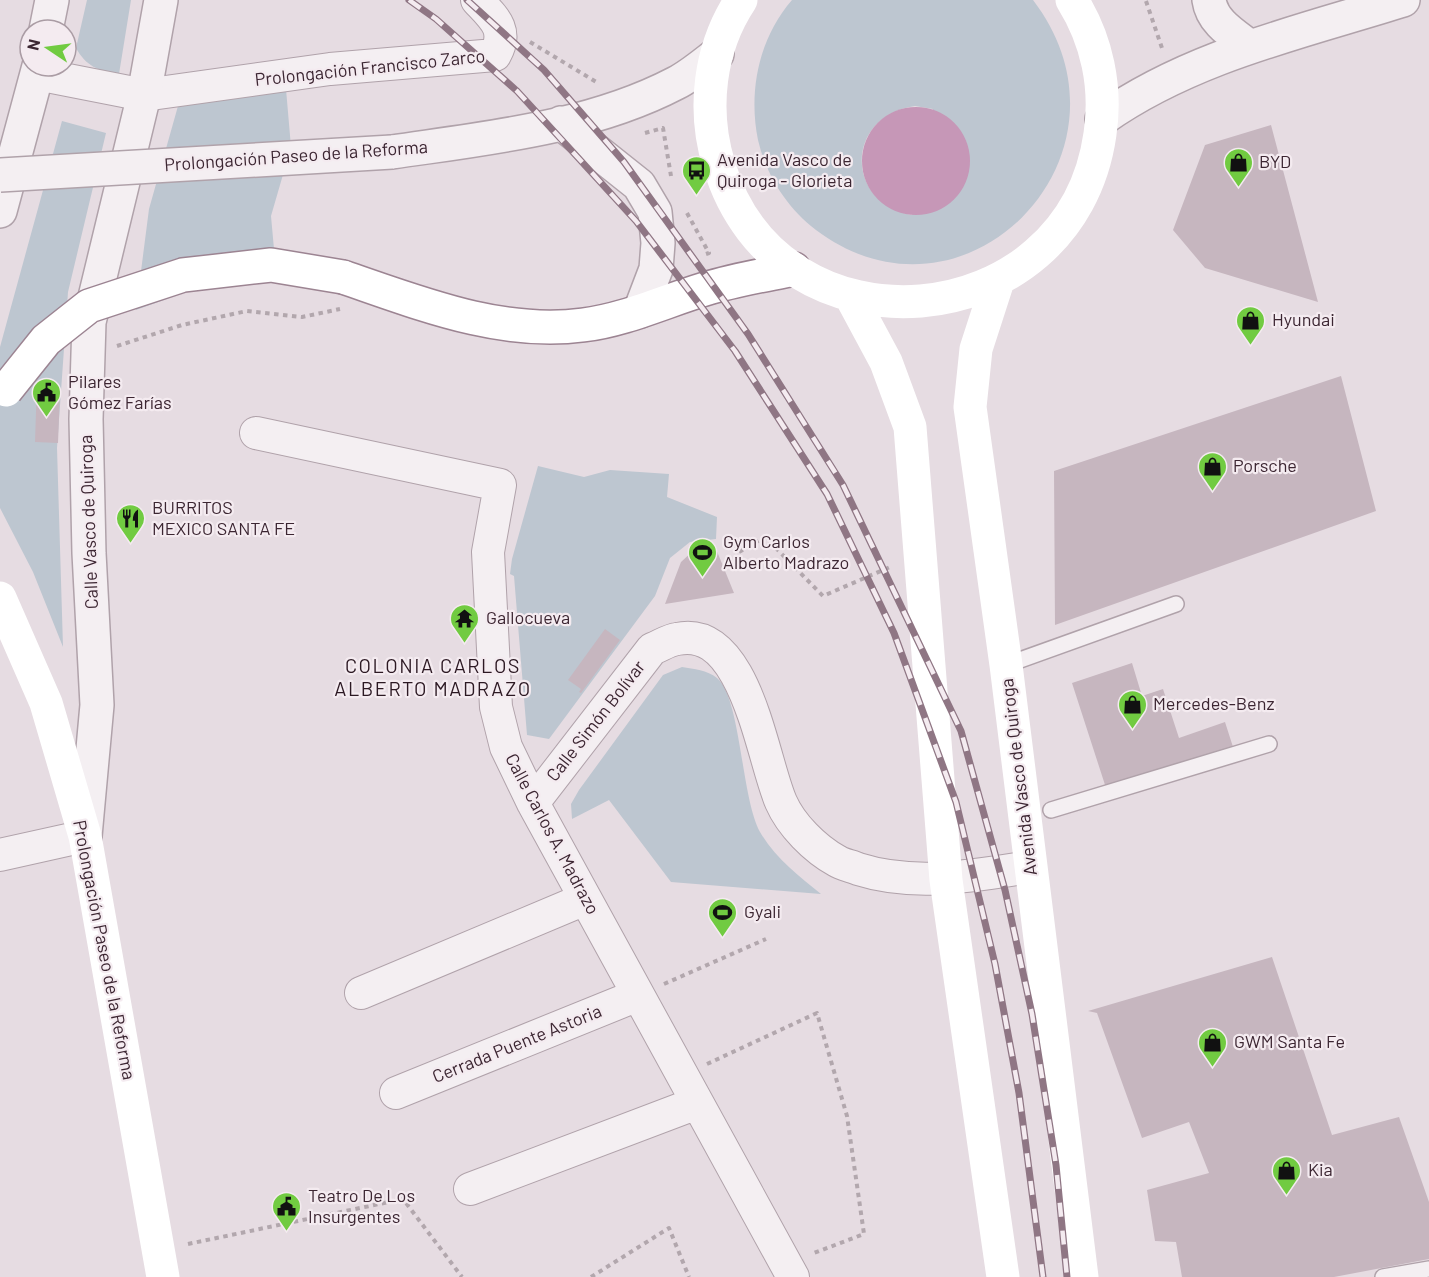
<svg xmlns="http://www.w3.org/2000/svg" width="1429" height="1277" font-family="Barlow,sans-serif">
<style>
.green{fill:#bdc6d0;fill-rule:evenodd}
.water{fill:#c697b7}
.building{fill:#c6b6bf}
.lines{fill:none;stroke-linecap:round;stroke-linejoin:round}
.service-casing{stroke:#b0a2aa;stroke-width:18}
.minor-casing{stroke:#b0a2aa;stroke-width:34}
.tertiary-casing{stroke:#b0a2aa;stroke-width:36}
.motorway-casing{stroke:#9c8492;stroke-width:36}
.path{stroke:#b2a7ad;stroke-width:4;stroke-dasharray:4.5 4.5;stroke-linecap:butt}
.service{stroke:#f4eff2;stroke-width:15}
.minor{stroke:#f4eff2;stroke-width:32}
.tertiary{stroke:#f4eff2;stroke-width:33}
.secondary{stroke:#fff;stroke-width:33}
.motorway{stroke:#fff;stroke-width:33}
.rail-casing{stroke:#8f7684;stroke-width:7}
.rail{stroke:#f4ebf0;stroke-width:4.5;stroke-dasharray:14;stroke-linecap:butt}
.tertiary-bridge-casing{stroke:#b0a2aa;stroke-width:36;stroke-linecap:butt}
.motorway-bridge-casing{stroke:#9c8492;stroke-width:36;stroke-linecap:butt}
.tertiary-bridge{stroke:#f4eff2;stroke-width:33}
.motorway-bridge{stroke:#fff;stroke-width:33}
.labels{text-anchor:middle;stroke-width:4.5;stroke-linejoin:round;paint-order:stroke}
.street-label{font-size:18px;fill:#3c2632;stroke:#f4ebf0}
.poi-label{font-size:18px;fill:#3c2632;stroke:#f4ebf0;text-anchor:start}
.neighbourhood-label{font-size:20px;letter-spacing:1.5px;fill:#2c1923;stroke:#f4ebf0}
</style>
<rect width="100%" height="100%" fill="#e6dce2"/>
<!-- green -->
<path class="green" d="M 87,0 L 131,0 L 119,74 C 98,71 86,66 76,48 Z
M 792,0 L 1033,0 C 1150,153 966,343 816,230 C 787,208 766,175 758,140 C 748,91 759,38 792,0 ZM 915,106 L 933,109 L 912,215 C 844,202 845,116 915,106 Z
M 286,89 L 291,147 L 271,216 L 275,260 L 136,310 L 149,209 L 178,106 Z
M 62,121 L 106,133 L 68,292 L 57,448 L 63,647 L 33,572 L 0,508 L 0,347 Z
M 538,466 L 584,477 L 610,470 L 669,474 L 667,497 L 717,517 L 716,539 L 690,542 L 670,558 L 655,596 L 549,739 L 527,735 L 514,576 L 510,574 L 512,559 Z
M 682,667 C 694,669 707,670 717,678 C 741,698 741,797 760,832 C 775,858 799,876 821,894 L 671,882 L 609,800 L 572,819 L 571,804 L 579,790 L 663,675 Z"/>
<!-- water -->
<path class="water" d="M862 161a54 54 0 1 1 108 0a54 54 0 1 1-108 0Z"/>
<!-- building -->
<path class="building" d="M 1271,125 L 1318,302 L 1205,268 L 1173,230 L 1205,145 Z
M 1341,376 L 1376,511 L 1055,625 L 1054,471 Z
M 37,381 L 51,381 L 51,392 L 60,392 L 58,443 L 35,442 Z
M 714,544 L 734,593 L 665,604 L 681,562 L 695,549 Z
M 605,629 L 620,640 L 581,693 L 579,692 L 581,689 L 568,680 Z
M 1132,663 L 1142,696 L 1163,689 L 1179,738 L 1225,722 L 1233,747 L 1106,788 L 1072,683 Z
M 1272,957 L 1332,1135 L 1399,1117 L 1429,1202 L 1429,1259 L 1334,1277 L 1182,1277 L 1176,1242 L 1155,1241 L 1147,1190 L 1209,1173 L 1189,1122 L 1142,1138 L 1097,1013 L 1088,1011 Z"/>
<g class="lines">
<defs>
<path id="service" d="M 1006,665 L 1176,604
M 1051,810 L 1269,744
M 1383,1277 L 1429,1269"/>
<path id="minor" d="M 37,74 L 144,95 L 330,69 L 495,55 C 509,30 494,18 477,0
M 256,433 L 500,485 L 488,552 L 496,707 L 506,747 L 533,803 L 793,1277
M 533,803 L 652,649 C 660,646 669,640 677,639 C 746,624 762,759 781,802 C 791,825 815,849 837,861 C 843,865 852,866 858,869 C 915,887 972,876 1030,867
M 0,855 L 85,836
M 361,993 L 585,899
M 396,1093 L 638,995
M 470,1189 L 697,1103"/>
<path id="tertiary" d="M 1209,0 C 1212,22 1233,34 1250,47
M 46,30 L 52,0
M 1102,119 C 1191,56 1301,32 1403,0
M 561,123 L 639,185 L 655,212 L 658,243 L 656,269 L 640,311
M 392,152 C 487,138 590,128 676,83 C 690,76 704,64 717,54
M 0,211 L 39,66
M 85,836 L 97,705 L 89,553 L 86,419 L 89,322 L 144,95 L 161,0"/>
<path id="motorway" d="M 343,277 C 419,303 501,336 583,325 C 625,320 665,301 705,289 C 734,280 765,275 794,269"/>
</defs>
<!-- service casing -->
<use href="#service" class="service-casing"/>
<!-- minor casing -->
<use href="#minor" class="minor-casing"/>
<!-- tertiary casing -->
<use href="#tertiary" class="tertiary-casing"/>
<!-- motorway casing -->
<use href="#motorway" class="motorway-casing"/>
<!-- path -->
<path class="path" d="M 1146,1 L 1163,51
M 530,42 L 598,83
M 645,133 L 663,128 L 671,176
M 687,213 L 709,253 L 706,254
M 117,346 L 182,325 L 247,311 L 302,317 L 340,309
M 739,552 L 765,537 L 823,596 L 890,567
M 664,984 L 766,939
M 707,1064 L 817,1013 L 847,1116 L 864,1234 L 814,1253
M 188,1244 L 403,1199 L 462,1277
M 591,1277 L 669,1228 L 689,1277"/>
<!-- service -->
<use href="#service" class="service"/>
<!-- minor -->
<use href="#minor" class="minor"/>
<!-- tertiary -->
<use href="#tertiary" class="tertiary"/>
<!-- secondary -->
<path class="secondary" d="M 741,0 C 709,48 702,110 719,165 C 778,364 1071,339 1100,134 C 1107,87 1097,40 1072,0
M 998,281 L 976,349 L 970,407 L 1006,665 L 1082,1277
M 850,295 L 886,362 L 910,427 L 946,880 L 1003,1277
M 0,598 L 46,703 L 85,836 L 163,1277"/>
<!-- motorway -->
<use href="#motorway" class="motorway"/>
<defs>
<path id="rail" d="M 409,0 L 436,19 L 517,91 L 636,221 L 735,351 L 827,494 L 894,633 L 956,802 L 995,964 L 1019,1093 L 1043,1277
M 467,0 L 544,70 L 624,162 L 748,334 L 843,485 L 961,731 L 1005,890 L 1032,1014 L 1056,1165 L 1067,1277"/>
</defs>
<!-- rail casing -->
<use href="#rail" class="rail-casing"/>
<!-- rail -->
<use href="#rail" class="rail"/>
<defs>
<path id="tertiary-bridge" d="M 0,175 L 392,152"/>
<path id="motorway-bridge" d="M 6,390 L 46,340 L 89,306 L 183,275 L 271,265 L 343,277"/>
</defs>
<!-- tertiary-bridge casing -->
<use href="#tertiary-bridge" class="tertiary-bridge-casing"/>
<!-- motorway-bridge casing -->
<use href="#motorway-bridge" class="motorway-bridge-casing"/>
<!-- tertiary-bridge -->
<use href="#tertiary-bridge" class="tertiary-bridge"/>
<!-- motorway-bridge -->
<use href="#motorway-bridge" class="motorway-bridge"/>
</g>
<!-- icons -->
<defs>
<symbol id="shop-pin" viewBox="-11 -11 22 30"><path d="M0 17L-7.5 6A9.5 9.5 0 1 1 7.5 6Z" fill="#71cb41" stroke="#f4ebf0"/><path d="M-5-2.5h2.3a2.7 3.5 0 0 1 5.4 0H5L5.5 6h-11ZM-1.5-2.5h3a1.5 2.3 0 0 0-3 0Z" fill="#111"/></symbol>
<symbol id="bus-pin" viewBox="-11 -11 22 30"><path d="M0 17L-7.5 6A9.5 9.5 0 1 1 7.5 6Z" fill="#71cb41" stroke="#f4ebf0"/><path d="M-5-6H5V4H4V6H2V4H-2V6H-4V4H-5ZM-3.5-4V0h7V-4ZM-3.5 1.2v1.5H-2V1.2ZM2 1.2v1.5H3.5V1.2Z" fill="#111"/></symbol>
<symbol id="civic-pin" viewBox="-11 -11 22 30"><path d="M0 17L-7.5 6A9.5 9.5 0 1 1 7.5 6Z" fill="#71cb41" stroke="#f4ebf0"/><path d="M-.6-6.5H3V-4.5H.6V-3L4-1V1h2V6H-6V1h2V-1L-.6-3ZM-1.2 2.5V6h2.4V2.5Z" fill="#111"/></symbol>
<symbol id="restaurant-pin" viewBox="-11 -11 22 30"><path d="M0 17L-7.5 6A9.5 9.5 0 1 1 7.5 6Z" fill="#71cb41" stroke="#f4ebf0"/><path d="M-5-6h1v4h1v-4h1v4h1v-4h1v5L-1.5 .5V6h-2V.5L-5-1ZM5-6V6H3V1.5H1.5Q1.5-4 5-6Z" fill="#111"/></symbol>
<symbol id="stadium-pin" viewBox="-11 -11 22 30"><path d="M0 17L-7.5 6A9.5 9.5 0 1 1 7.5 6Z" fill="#71cb41" stroke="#f4ebf0"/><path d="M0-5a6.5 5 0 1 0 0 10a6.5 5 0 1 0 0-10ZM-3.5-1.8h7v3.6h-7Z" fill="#111"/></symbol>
<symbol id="temple-pin" viewBox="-11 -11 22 30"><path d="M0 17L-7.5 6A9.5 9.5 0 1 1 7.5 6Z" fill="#71cb41" stroke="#f4ebf0"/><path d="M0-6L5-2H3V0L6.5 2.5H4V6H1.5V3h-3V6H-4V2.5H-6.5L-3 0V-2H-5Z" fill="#111"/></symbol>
</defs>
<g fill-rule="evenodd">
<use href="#shop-pin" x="1222" y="146" width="33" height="45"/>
<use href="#bus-pin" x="680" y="154" width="33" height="45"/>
<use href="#shop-pin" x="1234" y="304" width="33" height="45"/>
<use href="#civic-pin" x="30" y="376" width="33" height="45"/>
<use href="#shop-pin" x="1196" y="450" width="33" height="45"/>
<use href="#restaurant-pin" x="114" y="502" width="33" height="45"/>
<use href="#stadium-pin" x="686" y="536" width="33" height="45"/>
<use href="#temple-pin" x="448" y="602" width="33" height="45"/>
<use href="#shop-pin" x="1116" y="688" width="33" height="45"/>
<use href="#stadium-pin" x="706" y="896" width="33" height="45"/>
<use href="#shop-pin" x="1196" y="1026" width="33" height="45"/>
<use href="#shop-pin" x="1270" y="1154" width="33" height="45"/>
<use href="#civic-pin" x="270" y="1190" width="33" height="45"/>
</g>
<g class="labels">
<!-- street labels -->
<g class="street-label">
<text transform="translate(370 68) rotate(-6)" y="6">Prolongación Francisco Zarco</text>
<text transform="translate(296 156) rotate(-4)" y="6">Prolongación Paseo de la Reforma</text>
<text transform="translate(89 522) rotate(-92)" y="6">Calle Vasco de Quiroga</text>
<text transform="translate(596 721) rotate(-52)" y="6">Calle Simón Bolívar</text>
<text transform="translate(1019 777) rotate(-97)" y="6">Avenida Vasco de Quiroga</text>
<text transform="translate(552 834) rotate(62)" y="6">Calle Carlos A. Madrazo</text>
<text transform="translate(104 950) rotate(79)" y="6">Prolongación Paseo de la Reforma</text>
<text transform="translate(517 1044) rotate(-22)" y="6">Cerrada Puente Astoria</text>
</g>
<!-- poi labels -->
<g class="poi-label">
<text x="717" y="166">Avenida Vasco de<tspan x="717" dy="21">Quiroga - Glorieta</tspan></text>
<text x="1259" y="168">BYD</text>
<text x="1272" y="326">Hyundai</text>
<text x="68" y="388">Pilares<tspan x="68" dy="21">Gómez Farías</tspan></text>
<text x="1233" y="472">Porsche</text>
<text x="152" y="514">BURRITOS<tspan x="152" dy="21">MEXICO SANTA FE</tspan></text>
<text x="723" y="548">Gym Carlos<tspan x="723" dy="21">Alberto Madrazo</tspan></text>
<text x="486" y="624">Gallocueva</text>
<text x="1153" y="710">Mercedes-Benz</text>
<text x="744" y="918">Gyali</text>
<text x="1234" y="1048">GWM Santa Fe</text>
<text x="1308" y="1176">Kia</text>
<text x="308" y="1202">Teatro De Los<tspan x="308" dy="21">Insurgentes</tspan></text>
</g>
<!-- neighbourhood labels -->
<g class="neighbourhood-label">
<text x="433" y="673">COLONIA CARLOS<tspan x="433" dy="23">ALBERTO MADRAZO</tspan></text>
</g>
</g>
<!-- north arrow -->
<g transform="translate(48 48) rotate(283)"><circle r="28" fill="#f4ebf0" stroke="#aa9ca4" stroke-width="1.5"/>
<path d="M0-4.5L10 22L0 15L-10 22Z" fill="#71cb41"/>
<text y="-9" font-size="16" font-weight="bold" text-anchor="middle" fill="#3c2632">N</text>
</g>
</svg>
